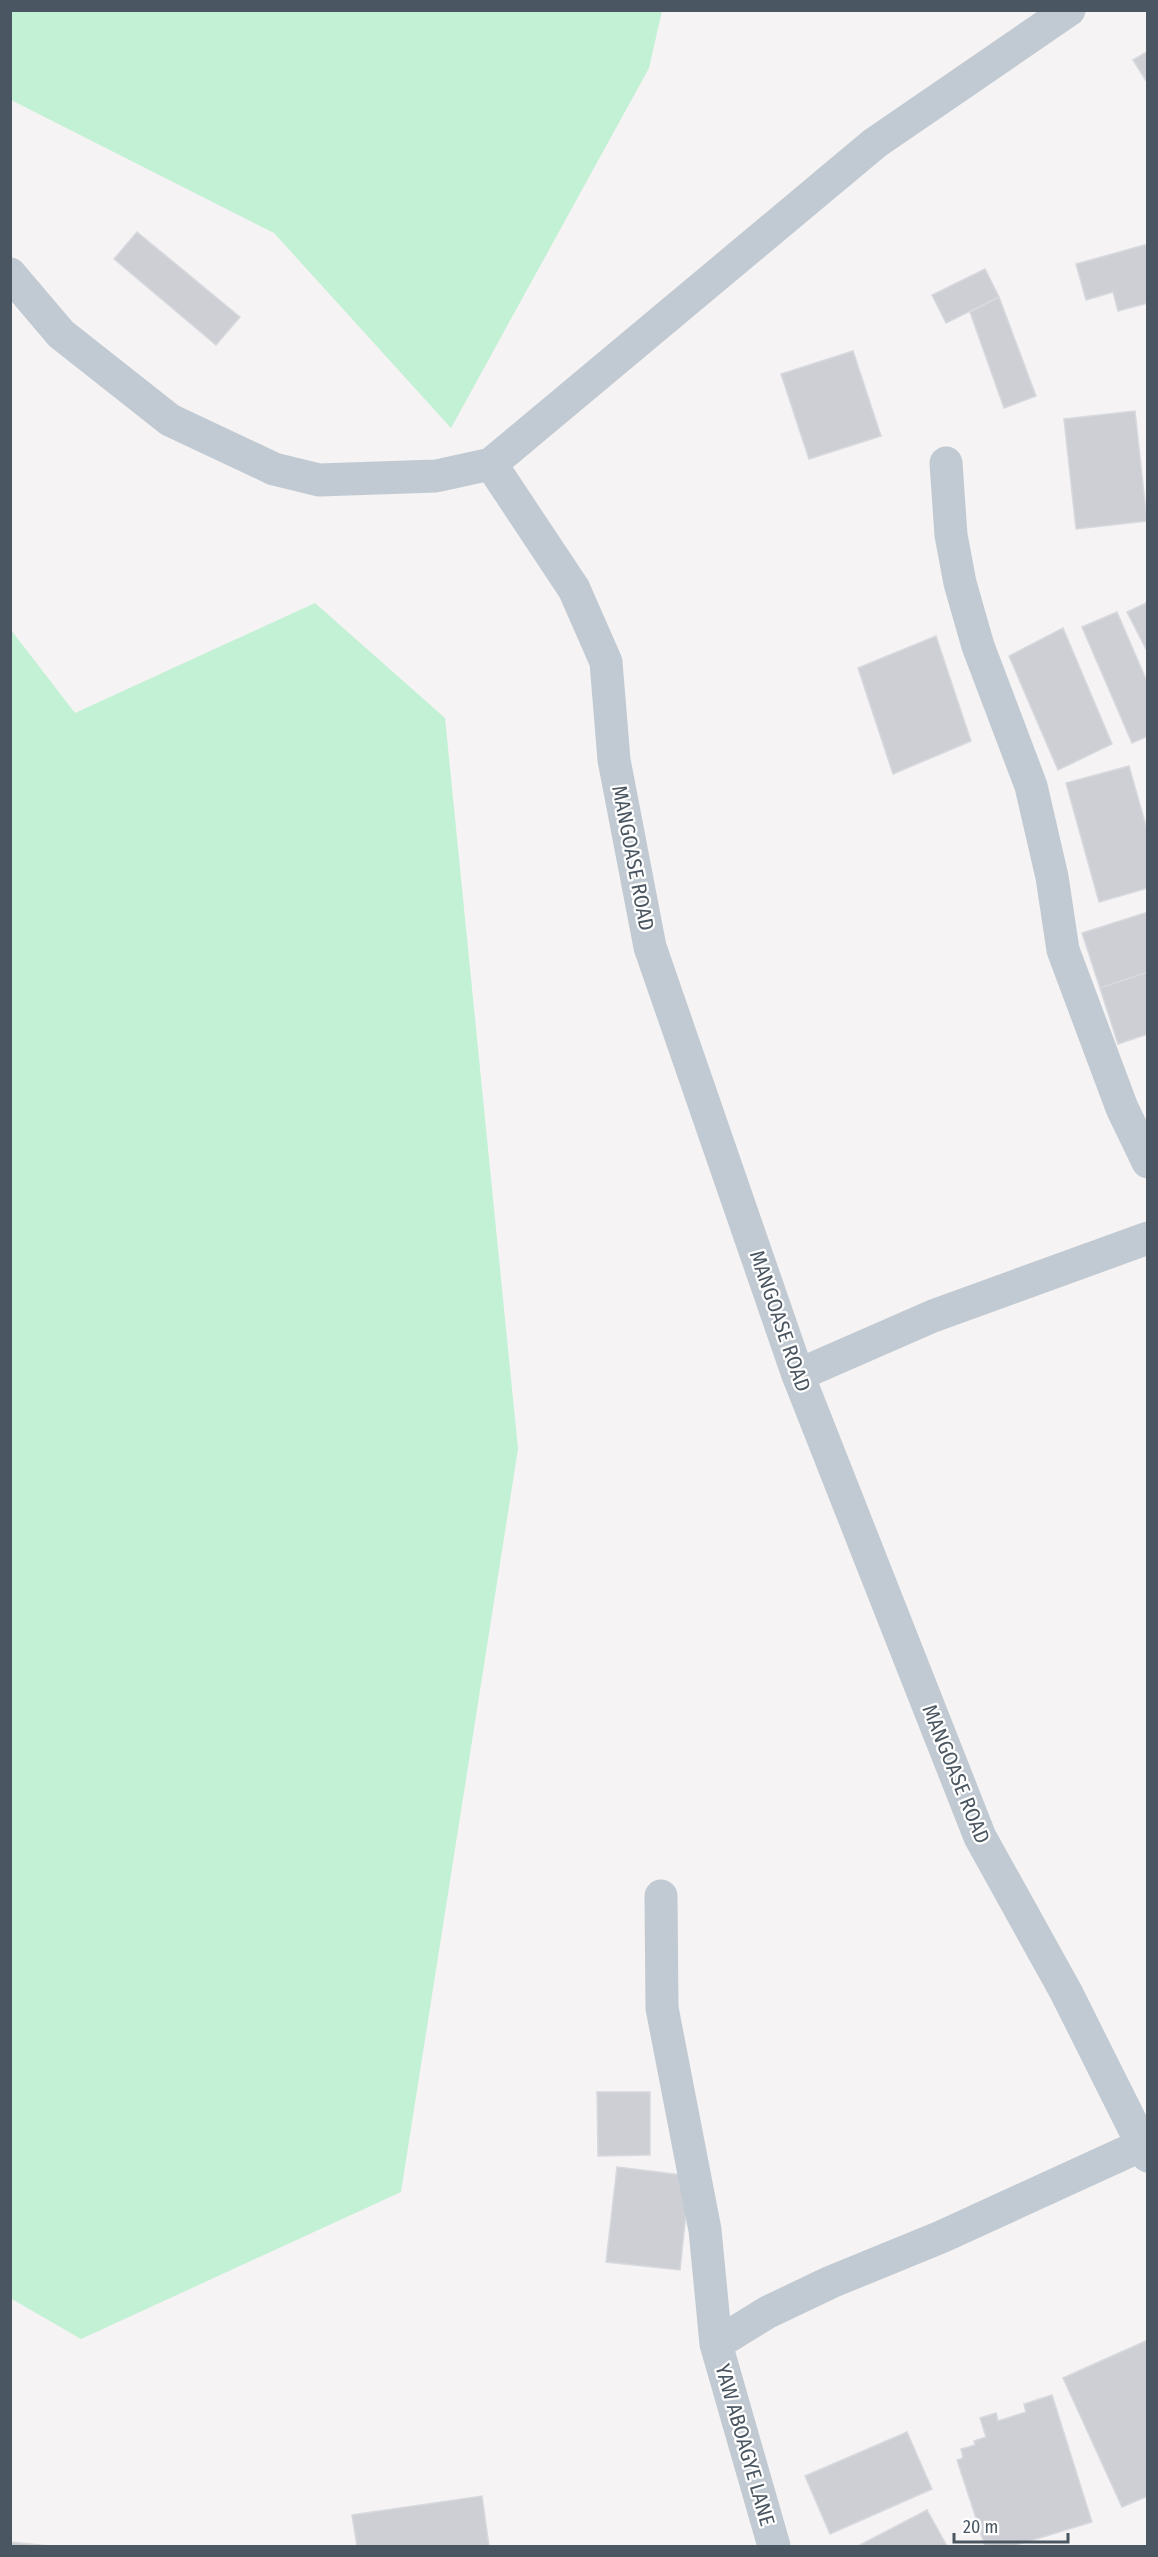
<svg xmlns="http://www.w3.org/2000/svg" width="1158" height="2557" font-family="'Fira Sans Condensed',sans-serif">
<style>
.green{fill:#c3f1d5}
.building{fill:#cdcfd5;stroke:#d7d9de;stroke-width:1.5}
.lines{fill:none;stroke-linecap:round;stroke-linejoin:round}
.minor{stroke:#c1cad2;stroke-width:33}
.labels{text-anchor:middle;stroke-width:4.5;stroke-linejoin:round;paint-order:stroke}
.street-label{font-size:21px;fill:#4a5661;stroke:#fff}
</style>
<rect width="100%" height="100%" fill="#f5f3f3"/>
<!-- green -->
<path class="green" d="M 10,11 L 11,10 L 662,11 L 649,68 L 451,428 L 274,233 L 11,100 Z
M 315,603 L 445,718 L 518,1449 L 401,2192 L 81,2339 L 10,2298 L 11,630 L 75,713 Z"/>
<!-- building -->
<path class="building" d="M 1148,51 L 1148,84 L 1133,60 Z
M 137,232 L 240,317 L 216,345 L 114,259 Z
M 1148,244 L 1148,303 L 1118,311 L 1113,292 L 1086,300 L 1076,264 Z
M 985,269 L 999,297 L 946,323 L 932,295 Z
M 999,297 L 1036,396 L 1004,408 L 970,312 Z
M 853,351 L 881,436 L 809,459 L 781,374 Z
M 1135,411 L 1147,521 L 1076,529 L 1064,419 Z
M 1148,602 L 1148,653 L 1127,612 Z
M 1117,612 L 1148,684 L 1148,736 L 1132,743 L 1082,627 Z
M 1063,628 L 1112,744 L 1058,770 L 1009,656 Z
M 936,636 L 971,741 L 893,774 L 858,668 Z
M 1129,766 L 1148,833 L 1148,888 L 1099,902 L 1066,783 Z
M 1148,912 L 1148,972 L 1100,988 L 1082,933 Z
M 1148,972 L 1148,1034 L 1118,1044 L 1100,988 Z
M 597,2092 L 650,2092 L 650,2155 L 598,2156 Z
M 617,2167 L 690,2176 L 680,2270 L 606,2262 Z
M 1148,2340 L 1148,2496 L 1122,2507 L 1063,2378 Z
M 1052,2395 L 1092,2522 L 1013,2546 L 985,2546 L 957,2460 L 963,2458 L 961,2449 L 975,2445 L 974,2441 L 986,2437 L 980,2418 L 996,2413 L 998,2421 L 1026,2412 L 1024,2404 Z
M 907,2432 L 932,2489 L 830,2534 L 805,2476 Z
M 482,2496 L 489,2546 L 357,2546 L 352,2515 Z
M 927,2510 L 947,2546 L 858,2546 Z
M 10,2542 L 50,2546 L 10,2546 Z"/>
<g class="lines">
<!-- minor -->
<path class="minor" d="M 10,274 L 61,334 L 170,420 L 274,469 L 319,480 L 436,476 L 491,464 L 875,143 L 1069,10
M 946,463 L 951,535 L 960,583 L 978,646 L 1031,786 L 1052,877 L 1063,950 L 1122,1108 L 1148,1162
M 491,464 L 574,589 L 606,662 L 614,760 L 650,947 L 798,1375 L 980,1837 L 1066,1992 L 1148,2156
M 798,1375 L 933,1316 L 1148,1238
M 661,1896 L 662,2008 L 705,2230 L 716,2344 L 774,2546
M 716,2344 L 768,2312 L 831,2282 L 941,2237 L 1142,2145"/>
</g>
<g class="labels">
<!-- street labels -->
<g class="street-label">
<text transform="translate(633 858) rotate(79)" y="7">MANGOASE ROAD</text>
<text transform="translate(780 1321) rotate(71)" y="7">MANGOASE ROAD</text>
<text transform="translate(956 1774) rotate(68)" y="7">MANGOASE ROAD</text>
<text transform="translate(745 2445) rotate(74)" y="7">YAW ABOAGYE LANE</text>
</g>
</g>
<!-- border -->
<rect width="1158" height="2557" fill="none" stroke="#4a5661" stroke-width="24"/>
<!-- scale -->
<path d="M954 2533v9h114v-9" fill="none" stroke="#4a5661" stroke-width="3"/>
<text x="963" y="2533" font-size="18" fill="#4a5661" stroke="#ffffff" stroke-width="4.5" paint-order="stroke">20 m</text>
</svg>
